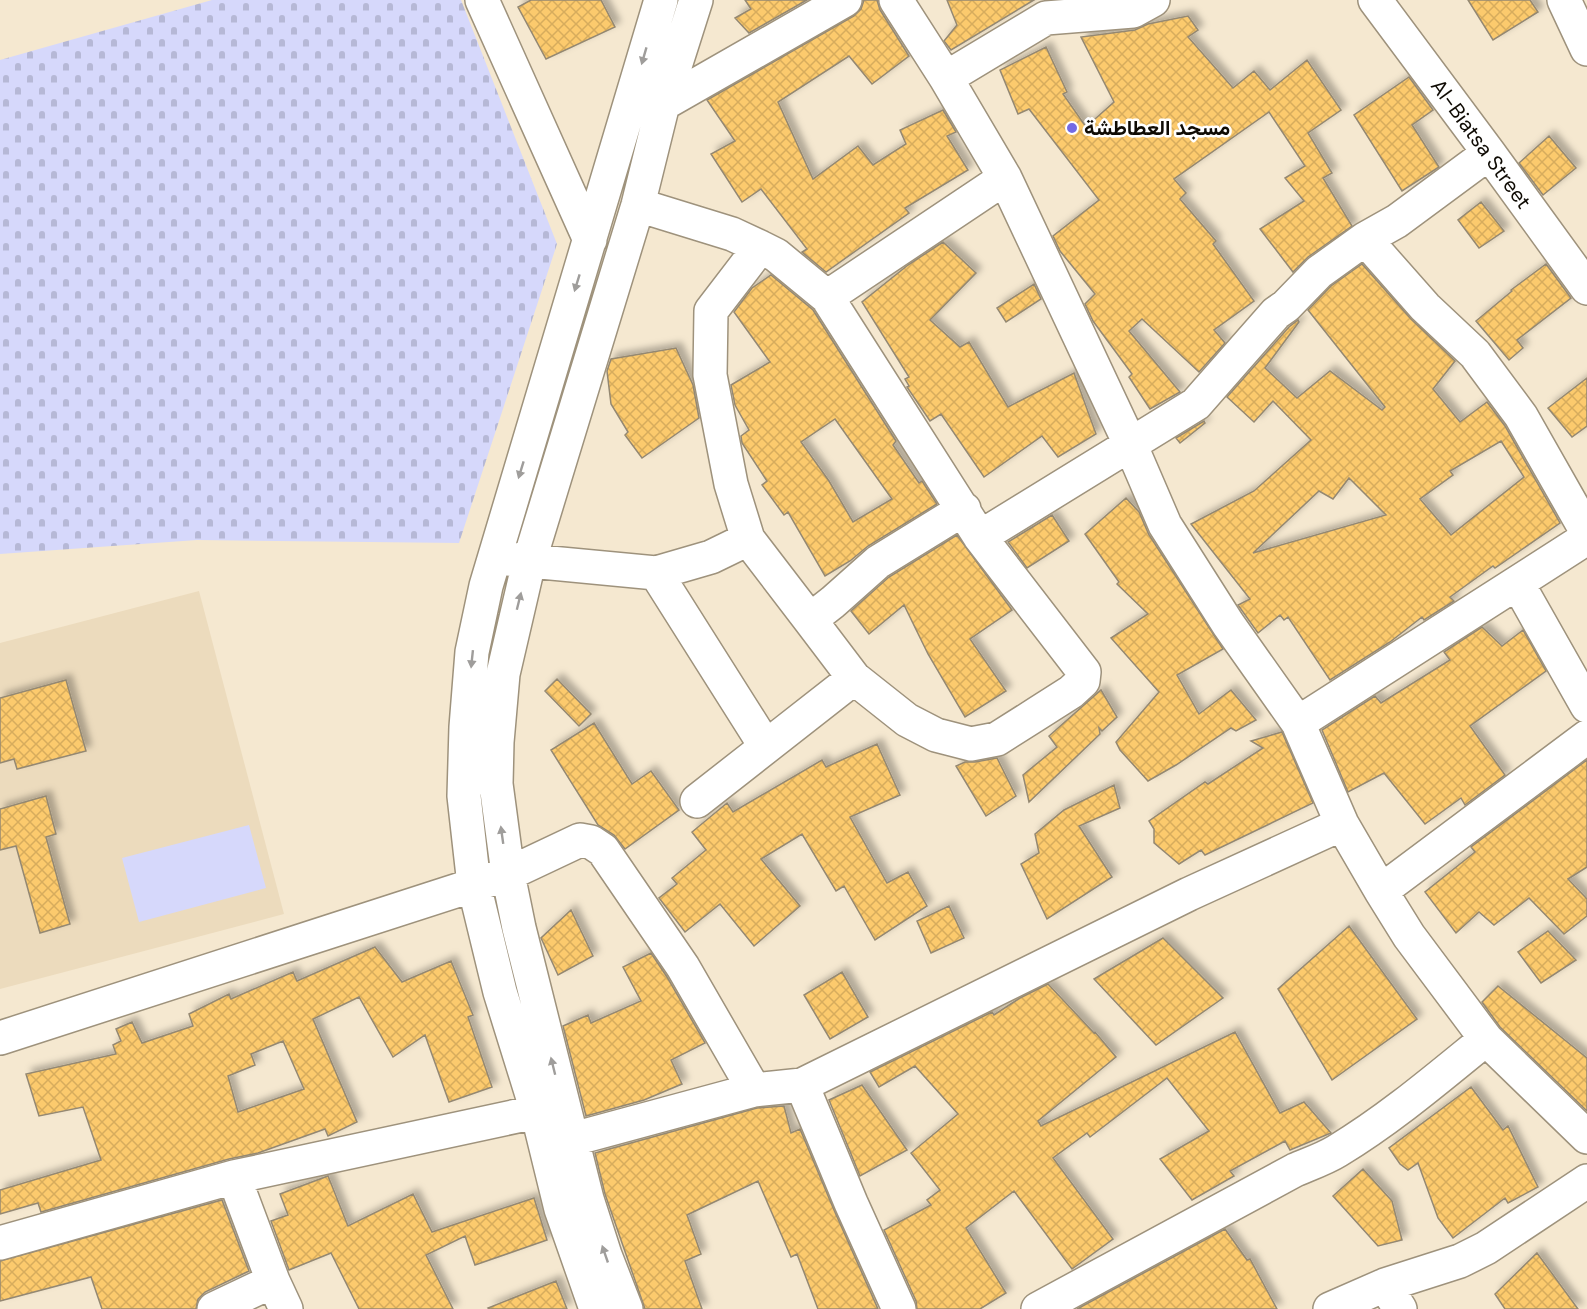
<svg xmlns="http://www.w3.org/2000/svg" width="1587" height="1309" font-family="'DM Sans',Vazirmatn,sans-serif">
<style>
.built{fill:#ecdbbd}
.green{fill:#d6d8fb}
.cemetery{fill:url(#cemetery-stones)}
.building{fill:url(#building-cross-hatch);stroke:#948872;stroke-width:1.5;fill-rule:evenodd;filter:url(#shadow)}
.lines{fill:none;stroke-linecap:round;stroke-linejoin:round}
.minor-casing{stroke:#9e927c;stroke-width:36}
.minor{stroke:#fff;stroke-width:33}
.oneway{fill:#9f9d9b}
.poi-dot{fill:#736ae4;stroke:#fff;stroke-width:2}
.labels{text-anchor:middle;stroke-width:5;stroke-linejoin:round;paint-order:stroke}
.poi-label{font-size:21px;font-weight:bold;fill:#0f0b04;stroke:#fff;text-anchor:start}
.street-label{font-size:21px;fill:#0f0b04;stroke:#fff}
</style>
<defs>
<pattern id="cemetery-stones" width="16" height="16" patternUnits="userSpaceOnUse" patternTransform="scale(1.5)"><rect width="16" height="16" fill="#d6d8fb"/><path d="M2 7V4a2 2 0 0 1 4 0v3zM10 15v-3a2 2 0 0 1 4 0v3z" fill="#b6b8d6"/></pattern>
<pattern id="building-cross-hatch" width="8" height="8" patternUnits="userSpaceOnUse" patternTransform="scale(1.5)"><rect width="8" height="8" fill="#fcca6d"/><path d="M0 0l8 8M0 8l8-8" fill="none" stroke="#d7ac5d"/></pattern>
<filter id="shadow"><feDropShadow dx="5.5" dy="-5.5" stdDeviation="3" flood-color="#0004"/></filter>
</defs>
<rect width="100%" height="100%" fill="#f5e8d0"/>
<!-- built -->
<path class="built" d="M 199,591 L 284,914 L 0,989 L 0,643 Z"/>
<!-- green -->
<path class="green" d="M 249,825 L 266,888 L 139,922 L 122,858 Z"/>
<!-- cemetery -->
<path class="cemetery" d="M 212,0 L 461,0 L 557,244 L 459,543 L 197,540 L 0,554 L 0,60 Z"/>
<!-- building -->
<path class="building" d="M 531,0 L 601,0 L 615,27 L 546,59 L 518,7 Z
M 745,0 L 807,0 L 749,33 L 735,18 L 751,9 Z
M 864,0 L 877,0 L 880,10 L 909,56 L 872,84 L 849,56 L 778,102 L 813,179 L 858,146 L 873,165 L 906,144 L 900,130 L 943,110 L 956,132 L 947,136 L 968,170 L 905,208 L 909,213 L 826,272 L 802,252 L 807,249 L 761,189 L 742,202 L 711,154 L 735,141 L 707,100 L 854,16 L 861,9 Z
M 947,0 L 1034,0 L 951,50 L 944,41 L 957,25 Z
M 1468,0 L 1530,0 L 1538,12 L 1493,40 Z
M 1188,16 L 1198,30 L 1188,37 L 1233,88 L 1254,71 L 1270,90 L 1307,60 L 1341,110 L 1308,133 L 1332,173 L 1323,178 L 1352,226 L 1308,257 L 1293,272 L 1260,229 L 1304,201 L 1285,178 L 1305,166 L 1269,112 L 1174,179 L 1186,193 L 1180,199 L 1216,241 L 1213,244 L 1254,301 L 1214,330 L 1225,343 L 1199,372 L 1142,319 L 1129,331 L 1180,392 L 1150,409 L 1129,377 L 1132,374 L 1093,321 L 1085,304 L 1095,294 L 1060,251 L 1053,236 L 1099,200 L 1029,109 L 1018,114 L 1000,70 L 1046,47 L 1067,92 L 1063,94 L 1086,127 L 1114,102 L 1081,37 L 1135,30 L 1148,24 Z
M 1409,77 L 1433,110 L 1412,125 L 1439,167 L 1402,191 L 1354,115 Z
M 1549,136 L 1576,168 L 1543,195 L 1519,163 Z
M 1481,202 L 1504,231 L 1479,248 L 1458,220 Z
M 943,242 L 976,273 L 930,320 L 960,347 L 969,342 L 1008,407 L 1074,373 L 1096,434 L 1058,457 L 1042,436 L 984,477 L 941,414 L 930,421 L 907,387 L 909,386 L 905,379 L 909,377 L 862,302 L 908,265 Z
M 1362,264 L 1411,319 L 1455,361 L 1433,389 L 1460,422 L 1487,402 L 1505,426 L 1560,523 L 1495,568 L 1493,566 L 1450,597 L 1454,601 L 1424,620 L 1422,617 L 1390,642 L 1330,680 L 1288,617 L 1284,620 L 1280,615 L 1258,633 L 1238,605 L 1250,599 L 1191,524 L 1254,491 L 1311,440 L 1273,401 L 1254,422 L 1227,397 L 1289,327 L 1298,320 L 1299,322 L 1265,368 L 1297,398 L 1330,371 L 1382,410 L 1385,407 L 1308,310 L 1331,286 ZM 1501,441 L 1524,477 L 1451,535 L 1420,499 L 1453,475 L 1450,471 ZM 1349,478 L 1386,515 L 1253,553 L 1319,491 L 1333,499 Z
M 1546,264 L 1571,298 L 1517,340 L 1523,348 L 1509,360 L 1476,321 L 1512,291 L 1511,290 Z
M 771,275 L 813,310 L 896,441 L 893,445 L 919,483 L 922,481 L 937,504 L 868,546 L 850,561 L 825,576 L 788,512 L 784,515 L 762,485 L 767,481 L 742,443 L 741,436 L 749,430 L 735,405 L 731,385 L 770,362 L 734,312 L 752,288 ZM 835,419 L 892,499 L 853,522 L 829,481 L 801,442 Z
M 1034,284 L 1041,299 L 1006,322 L 997,308 Z
M 676,348 L 693,385 L 699,418 L 642,458 L 625,435 L 628,432 L 611,404 L 607,371 L 611,359 Z
M 1587,378 L 1587,426 L 1572,437 L 1548,408 Z
M 1204,421 L 1205,423 L 1180,443 L 1176,438 Z
M 1126,498 L 1139,512 L 1149,535 L 1223,649 L 1177,675 L 1199,714 L 1231,690 L 1256,720 L 1236,731 L 1231,728 L 1176,765 L 1148,781 L 1120,750 L 1116,742 L 1159,692 L 1111,638 L 1148,614 L 1117,584 L 1119,582 L 1085,534 Z
M 1052,515 L 1069,541 L 1027,568 L 1008,542 Z
M 957,535 L 1012,610 L 970,639 L 1006,691 L 965,717 L 928,654 L 904,605 L 869,634 L 851,611 L 889,577 Z
M 1482,627 L 1502,646 L 1523,630 L 1546,671 L 1470,726 L 1505,775 L 1465,805 L 1461,798 L 1425,824 L 1384,773 L 1348,792 L 1322,730 L 1375,696 L 1381,703 L 1450,660 L 1444,652 Z
M 557,679 L 591,714 L 579,726 L 545,691 Z
M 66,680 L 86,751 L 17,769 L 14,759 L 0,763 L 0,698 Z
M 1101,690 L 1117,717 L 1102,731 L 1099,728 L 1100,734 L 1029,802 L 1023,775 L 1057,747 L 1049,736 Z
M 594,723 L 632,784 L 651,771 L 679,810 L 625,849 L 614,835 L 598,825 L 551,750 Z
M 1282,732 L 1313,803 L 1205,855 L 1201,850 L 1179,864 L 1154,843 L 1154,829 L 1149,821 L 1205,782 L 1208,784 L 1263,748 L 1251,741 Z
M 877,744 L 900,795 L 850,817 L 887,883 L 908,872 L 927,906 L 875,940 L 844,886 L 836,891 L 802,834 L 761,859 L 800,906 L 754,946 L 720,904 L 685,932 L 659,898 L 677,884 L 672,878 L 706,850 L 692,832 L 727,803 L 733,812 L 822,760 L 826,767 Z
M 997,758 L 1016,796 L 986,816 L 956,766 L 965,762 L 975,762 Z
M 1587,760 L 1587,867 L 1568,879 L 1587,899 L 1587,916 L 1564,934 L 1529,898 L 1494,925 L 1479,912 L 1456,933 L 1425,892 L 1475,852 L 1471,847 Z
M 1114,785 L 1120,808 L 1079,826 L 1112,877 L 1047,919 L 1021,864 L 1039,853 L 1035,834 L 1064,810 Z
M 46,796 L 56,834 L 46,837 L 70,924 L 40,933 L 16,846 L 0,850 L 0,809 Z
M 949,906 L 964,938 L 931,953 L 917,921 Z
M 571,910 L 593,956 L 558,975 L 541,938 Z
M 1349,926 L 1417,1019 L 1332,1080 L 1278,989 Z
M 1548,931 L 1576,960 L 1541,983 L 1518,952 Z
M 1163,938 L 1223,998 L 1156,1045 L 1094,979 Z
M 375,947 L 402,982 L 451,961 L 473,1015 L 468,1017 L 492,1087 L 449,1102 L 425,1035 L 393,1057 L 359,997 L 313,1019 L 357,1122 L 328,1136 L 325,1129 L 258,1153 L 229,1159 L 41,1212 L 38,1203 L 0,1214 L 0,1190 L 101,1160 L 83,1107 L 39,1116 L 26,1074 L 116,1054 L 113,1045 L 121,1041 L 116,1029 L 132,1022 L 142,1043 L 193,1026 L 189,1014 L 229,994 L 231,999 L 293,972 L 297,981 ZM 283,1041 L 304,1089 L 238,1112 L 228,1076 L 255,1065 L 251,1054 Z
M 651,953 L 667,977 L 705,1043 L 671,1060 L 682,1084 L 644,1100 L 586,1116 L 563,1026 L 588,1015 L 591,1023 L 641,1001 L 623,967 Z
M 842,972 L 868,1017 L 830,1039 L 804,995 Z
M 1048,984 L 1094,1033 L 1095,1032 L 1116,1057 L 1038,1121 L 1041,1126 L 1235,1032 L 1280,1113 L 1304,1102 L 1331,1133 L 1290,1150 L 1285,1141 L 1230,1171 L 1234,1176 L 1192,1200 L 1160,1159 L 1209,1131 L 1167,1078 L 1090,1137 L 1087,1133 L 1053,1158 L 1113,1239 L 1072,1269 L 1014,1191 L 966,1228 L 1006,1293 L 980,1309 L 917,1309 L 916,1301 L 884,1230 L 931,1205 L 927,1200 L 940,1190 L 911,1153 L 958,1114 L 915,1066 L 879,1087 L 870,1072 L 992,1012 L 994,1015 L 1020,998 Z
M 1498,986 L 1587,1058 L 1587,1111 L 1500,1027 L 1482,1002 Z
M 862,1085 L 907,1150 L 860,1176 L 829,1100 Z
M 1471,1087 L 1503,1130 L 1508,1126 L 1538,1187 L 1508,1203 L 1505,1198 L 1453,1238 L 1438,1218 L 1418,1163 L 1408,1170 L 1400,1164 L 1389,1148 Z
M 784,1106 L 791,1133 L 800,1129 L 834,1210 L 878,1309 L 818,1309 L 797,1254 L 791,1257 L 758,1181 L 687,1215 L 701,1254 L 685,1261 L 702,1309 L 645,1309 L 605,1194 L 595,1153 L 757,1108 Z
M 1363,1169 L 1392,1201 L 1402,1240 L 1378,1246 L 1333,1196 Z
M 328,1176 L 348,1226 L 413,1194 L 432,1232 L 534,1198 L 547,1240 L 475,1265 L 465,1236 L 426,1255 L 453,1309 L 359,1309 L 331,1253 L 289,1270 L 271,1221 L 288,1215 L 280,1194 Z
M 222,1200 L 249,1271 L 205,1292 L 198,1299 L 196,1309 L 102,1309 L 91,1277 L 0,1301 L 0,1261 Z
M 1225,1229 L 1247,1260 L 1250,1259 L 1277,1309 L 1077,1309 Z
M 1537,1253 L 1578,1309 L 1505,1309 L 1495,1294 Z
M 556,1281 L 567,1309 L 489,1309 L 488,1308 Z"/>
<g class="lines">
<defs>
<path id="minor" d="M 482,0 L 590,240
M 896,0 L 946,78 L 1005,178 L 1131,446 L 1165,525 L 1228,624 L 1298,723 L 1342,824 L 1381,891 L 1409,936 L 1486,1039 L 1587,1137
M 1375,0 L 1489,153 L 1587,288
M 1564,0 L 1587,49
M 946,78 L 1046,18 L 1133,11 L 1153,0
M 663,104 L 845,0
M 638,205 L 732,234 L 760,247 L 776,255 L 827,297 L 980,537 L 1084,672 L 1083,681 L 1071,692 L 1038,713 L 997,739 L 971,744 L 936,735 L 907,720 L 854,678 L 810,620 L 748,539 L 731,484 L 710,375 L 711,311 L 760,247
M 1365,239 L 1425,307 L 1475,354 L 1521,416 L 1587,532
M 827,297 L 1005,178
M 980,537 L 1196,404 L 1276,313 L 1286,306 L 1319,272 L 1365,239 L 1397,221 L 1489,153
M 508,559 L 656,573 L 711,557 L 748,539
M 656,573 L 766,747
M 1518,584 L 1587,706
M 810,620 L 833,602 L 878,562 L 964,509
M 1298,723 L 1587,538
M 697,801 L 854,678
M 1381,891 L 1587,737
M 0,1038 L 508,874 L 580,840 L 591,842 L 603,850 L 683,967 L 754,1090
M 802,1085 L 851,1203 L 899,1309
M 551,1145 L 754,1090 L 802,1085 L 1189,894 L 1342,824
M 234,1177 L 273,1281 L 286,1309
M 0,1243 L 234,1177 L 559,1107
M 1385,1285 L 1400,1309
M 214,1309 L 273,1281
M 596,1309 L 561,1209 L 537,1111 L 500,992 L 474,885 L 464,796 L 466,727 L 472,652 L 486,586 L 661,0
M 626,1309 L 605,1255 L 587,1199 L 519,928 L 508,874 L 496,784 L 497,742 L 503,674 L 529,562 L 638,205 L 663,104 L 696,0
M 1038,1309 L 1295,1170 C 1309,1164 1324,1159 1337,1151 C 1390,1119 1438,1078 1486,1039
M 1330,1309 L 1385,1285 L 1460,1261 L 1486,1248 L 1587,1181"/>
</defs>
<!-- minor casing -->
<use href="#minor" class="minor-casing"/>
<!-- minor -->
<use href="#minor" class="minor"/>
</g>
<!-- one-way arrows -->
<defs><path id="oneway-solid" d="M-6-.8H1V-3.2L6.5 0L1 3.2V.8H-6Z" transform="scale(1.5)"/></defs>
<g class="oneway">
<use href="#oneway-solid" transform="translate(644 56) rotate(106)"/>
<use href="#oneway-solid" transform="translate(577 283) rotate(107)"/>
<use href="#oneway-solid" transform="translate(521 470) rotate(107)"/>
<use href="#oneway-solid" transform="translate(519 601) rotate(-76)"/>
<use href="#oneway-solid" transform="translate(472 659) rotate(96)"/>
<use href="#oneway-solid" transform="translate(502 835) rotate(-98)"/>
<use href="#oneway-solid" transform="translate(553 1066) rotate(-104)"/>
<use href="#oneway-solid" transform="translate(605 1254) rotate(-109)"/>
</g>
<!-- markers -->
<circle class="poi-dot" cx="1072" cy="128" r="6"/>
<g class="labels">
<!-- poi labels -->
<g class="poi-label">
<text x="1084" y="135">مسجد العطاطشة</text>
</g>
<!-- street labels -->
<g class="street-label">
<text transform="translate(1481 144) rotate(54)" y="7">Al-Biatsa Street</text>
</g>
</g>
</svg>
